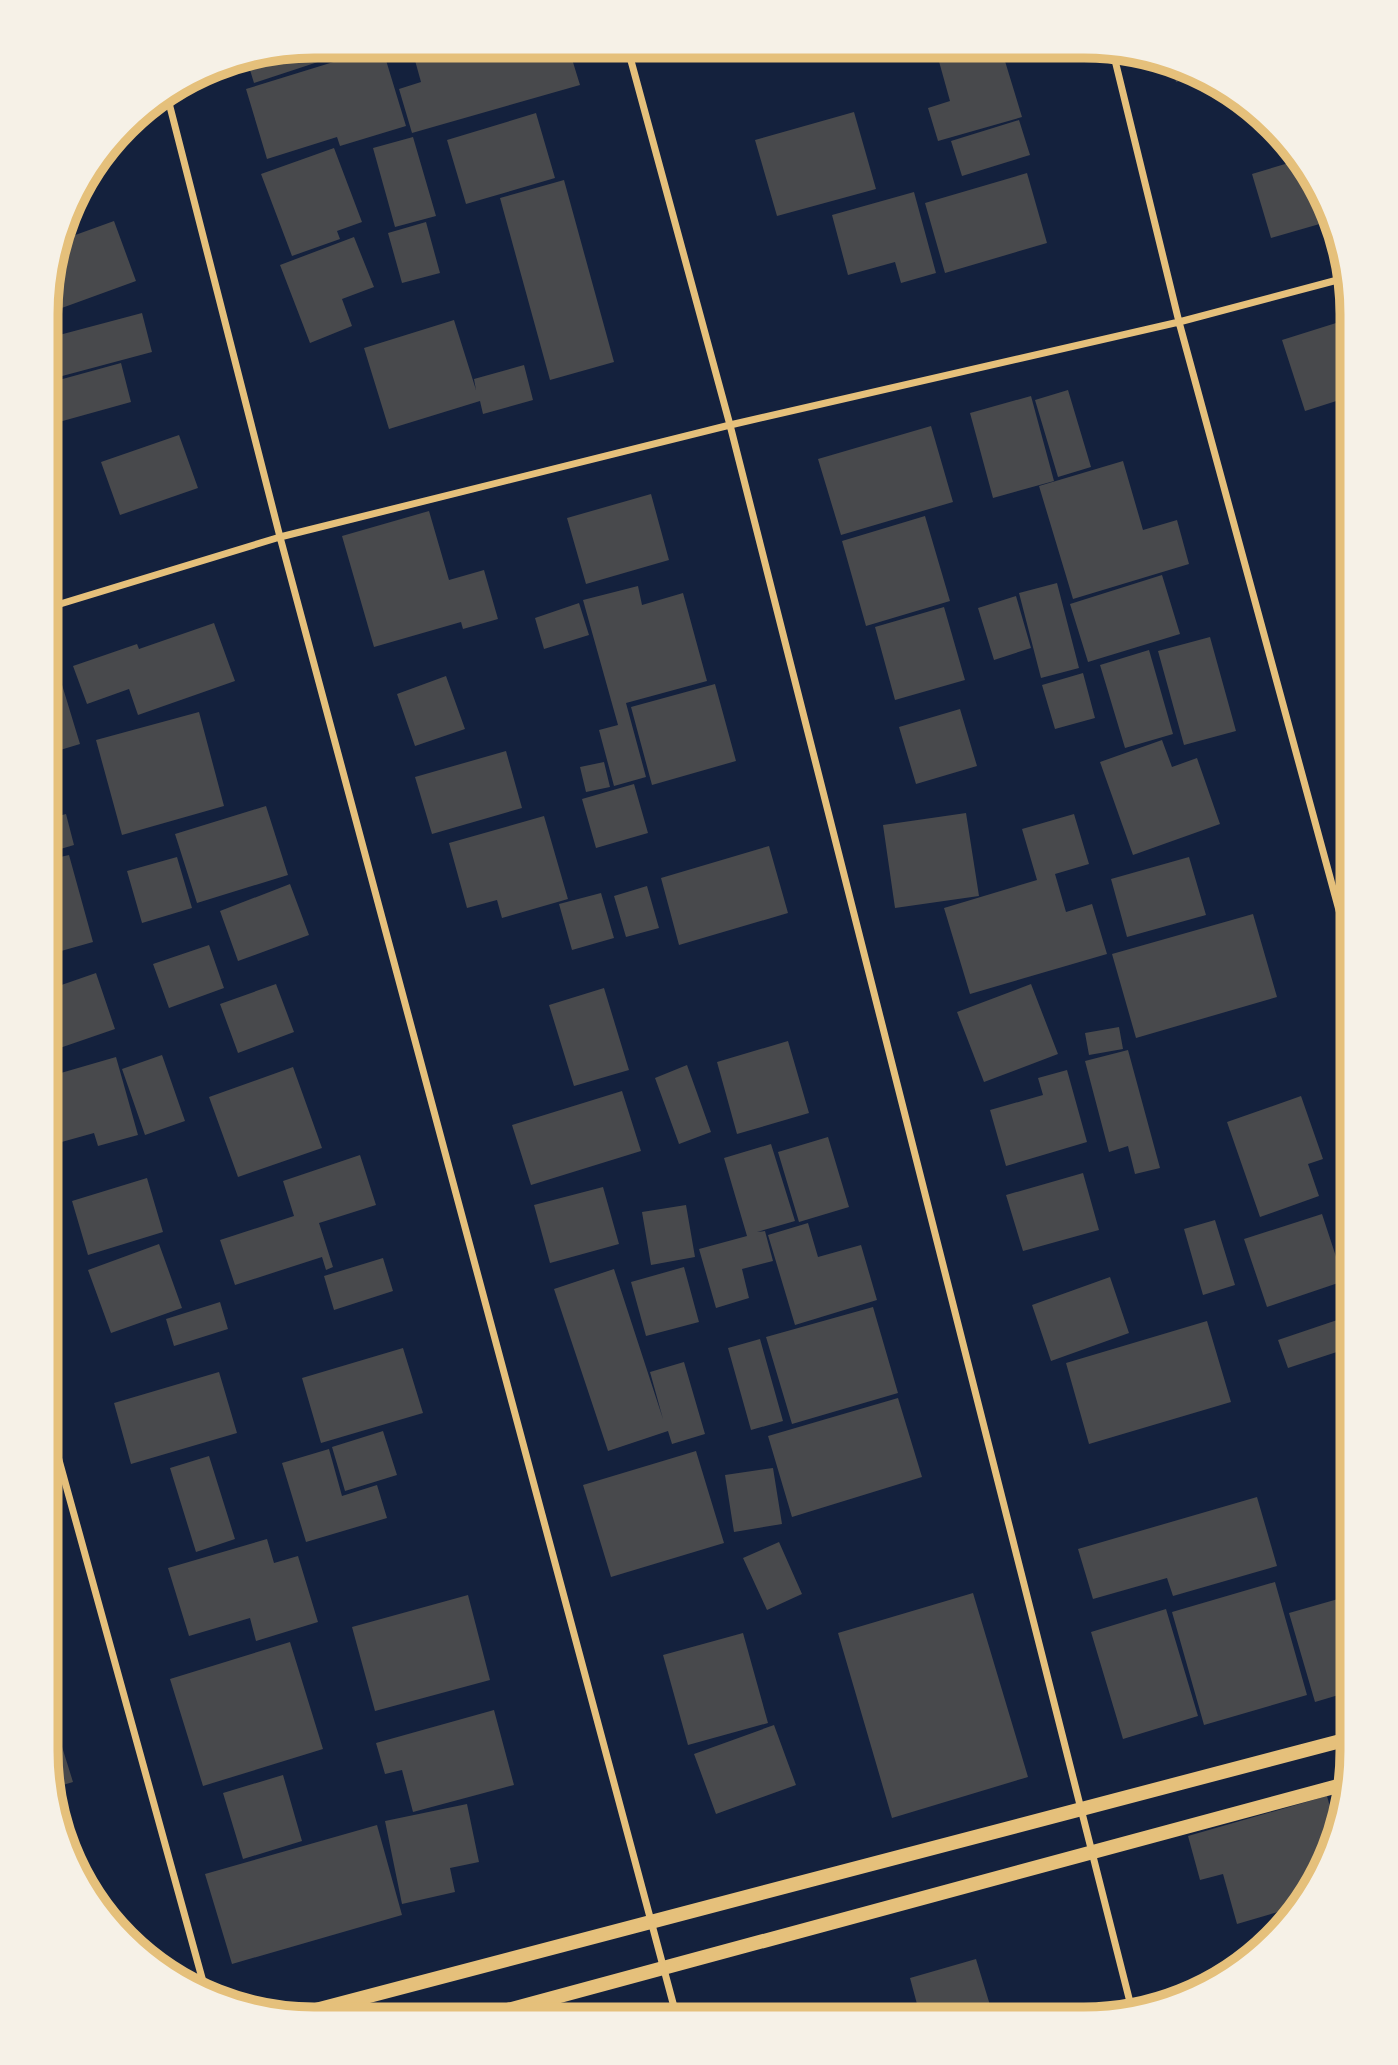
<svg xmlns="http://www.w3.org/2000/svg" width="1398" height="2065" font-family="Lato,sans-serif">
<style>
.building{fill:#48494c}
.lines{fill:none;stroke-linecap:round;stroke-linejoin:round}
.minor{stroke:#e5c07b;stroke-width:7}
.secondary{stroke:#e5c07b;stroke-width:14}
.rim{fill:none;stroke:#e5c07b;stroke-width:9}
</style>
<rect width="100%" height="100%" fill="#14213d"/>
<!-- building -->
<path class="building" d="M 320,46 L 324,60 L 254,83 L 246,57 Z
M 411,46 L 568,46 L 580,85 L 412,133 L 399,89 L 421,82 Z
M 382,47 L 406,126 L 340,146 L 337,137 L 267,159 L 246,89 Z
M 935,47 L 1001,48 L 1022,117 L 938,141 L 928,108 L 950,101 Z
M 1171,62 L 1187,66 L 1201,74 L 1176,82 Z
M 854,112 L 876,189 L 777,216 L 755,140 Z
M 536,113 L 555,178 L 466,204 L 447,140 Z
M 1019,120 L 1030,155 L 962,176 L 951,141 Z
M 413,137 L 436,216 L 395,227 L 373,148 Z
M 334,148 L 362,222 L 337,231 L 340,239 L 292,256 L 261,174 Z
M 1302,159 L 1323,196 L 1330,221 L 1271,238 L 1252,174 Z
M 1027,173 L 1047,243 L 945,273 L 925,203 Z
M 564,180 L 614,362 L 550,380 L 500,198 Z
M 914,192 L 936,273 L 901,283 L 895,262 L 848,275 L 832,215 Z
M 114,221 L 136,281 L 48,313 L 48,279 L 64,230 L 67,238 Z
M 426,222 L 440,273 L 402,283 L 388,233 Z
M 354,237 L 374,287 L 342,299 L 352,326 L 310,343 L 280,265 Z
M 142,313 L 152,352 L 51,379 L 48,338 Z
M 1352,318 L 1352,396 L 1305,411 L 1282,340 Z
M 454,320 L 476,390 L 474,379 L 524,365 L 533,400 L 483,414 L 480,401 L 389,429 L 364,348 Z
M 121,363 L 131,402 L 59,422 L 48,383 Z
M 1068,390 L 1091,467 L 1058,477 L 1035,400 Z
M 1031,396 L 1054,481 L 993,498 L 970,413 Z
M 931,426 L 953,502 L 841,535 L 818,459 Z
M 179,435 L 198,488 L 120,515 L 101,462 Z
M 1123,461 L 1143,530 L 1177,520 L 1189,564 L 1073,599 L 1039,486 Z
M 651,494 L 669,560 L 586,584 L 567,518 Z
M 429,511 L 449,580 L 484,570 L 498,619 L 463,629 L 461,622 L 374,647 L 342,536 Z
M 925,516 L 950,601 L 866,626 L 842,541 Z
M 1162,575 L 1180,634 L 1088,662 L 1070,604 Z
M 1057,583 L 1079,668 L 1041,678 L 1019,593 Z
M 638,586 L 642,605 L 683,593 L 707,681 L 626,703 L 646,777 L 614,786 L 599,730 L 618,725 L 583,600 Z
M 1016,596 L 1031,648 L 994,660 L 978,608 Z
M 579,603 L 589,635 L 544,649 L 535,618 Z
M 944,607 L 965,680 L 895,700 L 875,627 Z
M 214,623 L 235,681 L 138,715 L 129,689 L 87,704 L 73,666 L 137,644 L 139,649 Z
M 1210,637 L 1236,731 L 1184,745 L 1158,651 Z
M 1149,650 L 1173,734 L 1125,748 L 1100,665 Z
M 56,665 L 80,744 L 47,754 L 47,668 Z
M 1083,673 L 1095,718 L 1055,729 L 1042,685 Z
M 446,676 L 465,729 L 415,746 L 397,694 Z
M 715,684 L 736,761 L 652,785 L 631,707 Z
M 960,709 L 977,766 L 916,784 L 899,727 Z
M 199,712 L 224,806 L 122,835 L 96,740 Z
M 1162,740 L 1172,767 L 1197,758 L 1220,824 L 1133,855 L 1100,762 Z
M 506,751 L 522,808 L 432,834 L 415,777 Z
M 604,762 L 610,787 L 586,792 L 580,767 Z
M 634,784 L 648,833 L 596,848 L 582,799 Z
M 266,806 L 288,875 L 197,903 L 175,834 Z
M 966,813 L 979,896 L 895,908 L 883,825 Z
M 66,814 L 74,845 L 47,853 L 47,819 Z
M 1074,814 L 1089,864 L 1055,874 L 1066,912 L 1092,904 L 1107,954 L 970,994 L 944,908 L 1037,880 L 1022,829 Z
M 544,816 L 568,899 L 502,918 L 497,900 L 467,908 L 449,843 Z
M 769,846 L 788,913 L 679,945 L 661,878 Z
M 69,855 L 93,942 L 47,955 L 47,860 Z
M 177,857 L 192,908 L 142,923 L 127,871 Z
M 1189,857 L 1206,915 L 1127,937 L 1111,879 Z
M 290,884 L 309,935 L 238,961 L 220,911 Z
M 647,886 L 659,928 L 626,937 L 614,896 Z
M 601,893 L 614,938 L 572,950 L 559,904 Z
M 1253,914 L 1277,997 L 1136,1038 L 1112,954 Z
M 209,945 L 224,988 L 169,1008 L 153,964 Z
M 96,973 L 115,1029 L 51,1051 L 47,1038 L 47,990 Z
M 276,984 L 294,1032 L 238,1053 L 220,1004 Z
M 1031,984 L 1058,1054 L 984,1082 L 957,1012 Z
M 604,988 L 629,1070 L 574,1086 L 549,1005 Z
M 1119,1027 L 1123,1049 L 1089,1055 L 1085,1033 Z
M 788,1041 L 809,1113 L 737,1134 L 717,1062 Z
M 1128,1050 L 1160,1168 L 1135,1174 L 1128,1146 L 1109,1152 L 1085,1061 Z
M 162,1055 L 185,1121 L 145,1135 L 122,1069 Z
M 116,1057 L 138,1135 L 98,1146 L 94,1133 L 58,1143 L 47,1103 L 47,1077 Z
M 687,1065 L 711,1132 L 679,1144 L 655,1078 Z
M 293,1067 L 322,1148 L 238,1177 L 209,1097 Z
M 1067,1070 L 1087,1142 L 1006,1166 L 990,1110 L 1043,1095 L 1038,1078 Z
M 622,1091 L 641,1151 L 531,1185 L 512,1125 Z
M 1301,1096 L 1323,1159 L 1308,1164 L 1319,1196 L 1260,1217 L 1227,1122 Z
M 828,1137 L 849,1207 L 799,1222 L 778,1152 Z
M 771,1144 L 795,1221 L 757,1232 L 765,1231 L 773,1261 L 742,1269 L 749,1298 L 716,1308 L 699,1249 L 747,1236 L 724,1158 Z
M 360,1155 L 376,1205 L 319,1223 L 333,1267 L 326,1270 L 322,1257 L 235,1285 L 220,1240 L 294,1216 L 283,1181 Z
M 1083,1173 L 1099,1230 L 1023,1251 L 1006,1195 Z
M 147,1178 L 163,1232 L 88,1255 L 72,1201 Z
M 603,1187 L 619,1244 L 550,1263 L 534,1205 Z
M 686,1205 L 695,1257 L 651,1265 L 642,1212 Z
M 1322,1214 L 1344,1281 L 1267,1307 L 1244,1239 Z
M 1215,1220 L 1235,1285 L 1203,1295 L 1184,1229 Z
M 808,1223 L 818,1257 L 861,1245 L 877,1300 L 795,1325 L 768,1235 Z
M 159,1244 L 182,1308 L 111,1333 L 88,1270 Z
M 383,1258 L 393,1291 L 334,1310 L 324,1276 Z
M 684,1267 L 699,1322 L 646,1336 L 631,1282 Z
M 614,1269 L 663,1419 L 650,1372 L 684,1362 L 705,1434 L 672,1444 L 668,1431 L 608,1451 L 554,1289 Z
M 1110,1277 L 1129,1333 L 1051,1361 L 1032,1305 Z
M 220,1302 L 228,1329 L 174,1346 L 166,1319 Z
M 873,1307 L 898,1393 L 792,1424 L 766,1337 Z
M 1352,1315 L 1352,1347 L 1288,1368 L 1278,1340 Z
M 1207,1321 L 1231,1402 L 1089,1444 L 1066,1363 Z
M 760,1339 L 783,1421 L 751,1430 L 728,1348 Z
M 403,1348 L 423,1413 L 321,1443 L 302,1378 Z
M 219,1372 L 237,1433 L 131,1464 L 114,1403 Z
M 898,1398 L 922,1477 L 792,1517 L 768,1436 Z
M 383,1431 L 397,1475 L 345,1491 L 332,1447 Z
M 329,1449 L 342,1496 L 377,1485 L 387,1518 L 306,1542 L 282,1463 Z
M 696,1451 L 724,1543 L 611,1577 L 583,1485 Z
M 209,1456 L 235,1539 L 196,1552 L 170,1468 Z
M 773,1468 L 782,1524 L 734,1532 L 725,1475 Z
M 1257,1497 L 1277,1566 L 1173,1596 L 1167,1578 L 1093,1599 L 1078,1549 Z
M 267,1539 L 274,1563 L 298,1556 L 318,1622 L 256,1641 L 250,1618 L 189,1636 L 168,1568 Z
M 779,1542 L 802,1594 L 767,1610 L 743,1558 Z
M 1275,1582 L 1307,1695 L 1204,1725 L 1172,1612 Z
M 973,1593 L 1028,1777 L 892,1818 L 838,1633 Z
M 468,1595 L 490,1680 L 375,1711 L 352,1627 Z
M 1352,1595 L 1352,1691 L 1315,1702 L 1289,1613 Z
M 1166,1609 L 1198,1716 L 1123,1739 L 1091,1632 Z
M 743,1633 L 768,1723 L 688,1745 L 663,1655 Z
M 290,1642 L 323,1749 L 203,1786 L 170,1679 Z
M 494,1710 L 514,1785 L 413,1812 L 402,1770 L 385,1774 L 376,1743 Z
M 54,1721 L 73,1782 L 53,1788 L 46,1751 L 46,1724 Z
M 774,1725 L 796,1785 L 716,1814 L 694,1754 Z
M 283,1775 L 302,1841 L 243,1859 L 223,1793 Z
M 1327,1796 L 1337,1832 L 1332,1853 L 1302,1905 L 1237,1924 L 1223,1874 L 1200,1880 L 1188,1836 Z
M 467,1804 L 479,1862 L 450,1868 L 455,1892 L 402,1904 L 385,1821 Z
M 377,1825 L 402,1915 L 232,1964 L 205,1874 Z
M 976,1959 L 993,2015 L 978,2019 L 921,2019 L 910,1978 Z
M 1252,1959 L 1248,1964 L 1217,1981 L 1214,1970 Z
M 1052,2003 L 1057,2019 L 1009,2019 L 1008,2016 Z"/>
<g class="lines">
<!-- minor -->
<path class="minor" d="M 627,46 L 730,425 L 1132,2010
M 1112,48 L 1179,322 L 1352,958
M 167,95 L 280,537 L 677,2018
M 47,608 L 280,537 L 730,425 L 1179,322 L 1345,278
M 46,1413 L 207,1996"/>
<!-- secondary -->
<path class="secondary" d="M 289,2017 L 1352,1738
M 478,2018 L 1349,1783"/>
</g>
<!-- crop -->
<path d="M0 0H1398V2065H0ZM314 58H1084A256 256 0 0 1 1340 314V1751A256 256 0 0 1 1084 2007H314A256 256 0 0 1 58 1751V314A256 256 0 0 1 314 58Z" fill="#f6f1e7" fill-rule="evenodd"/>
<path class="rim" d="M314 58H1084A256 256 0 0 1 1340 314V1751A256 256 0 0 1 1084 2007H314A256 256 0 0 1 58 1751V314A256 256 0 0 1 314 58Z"/>
</svg>
